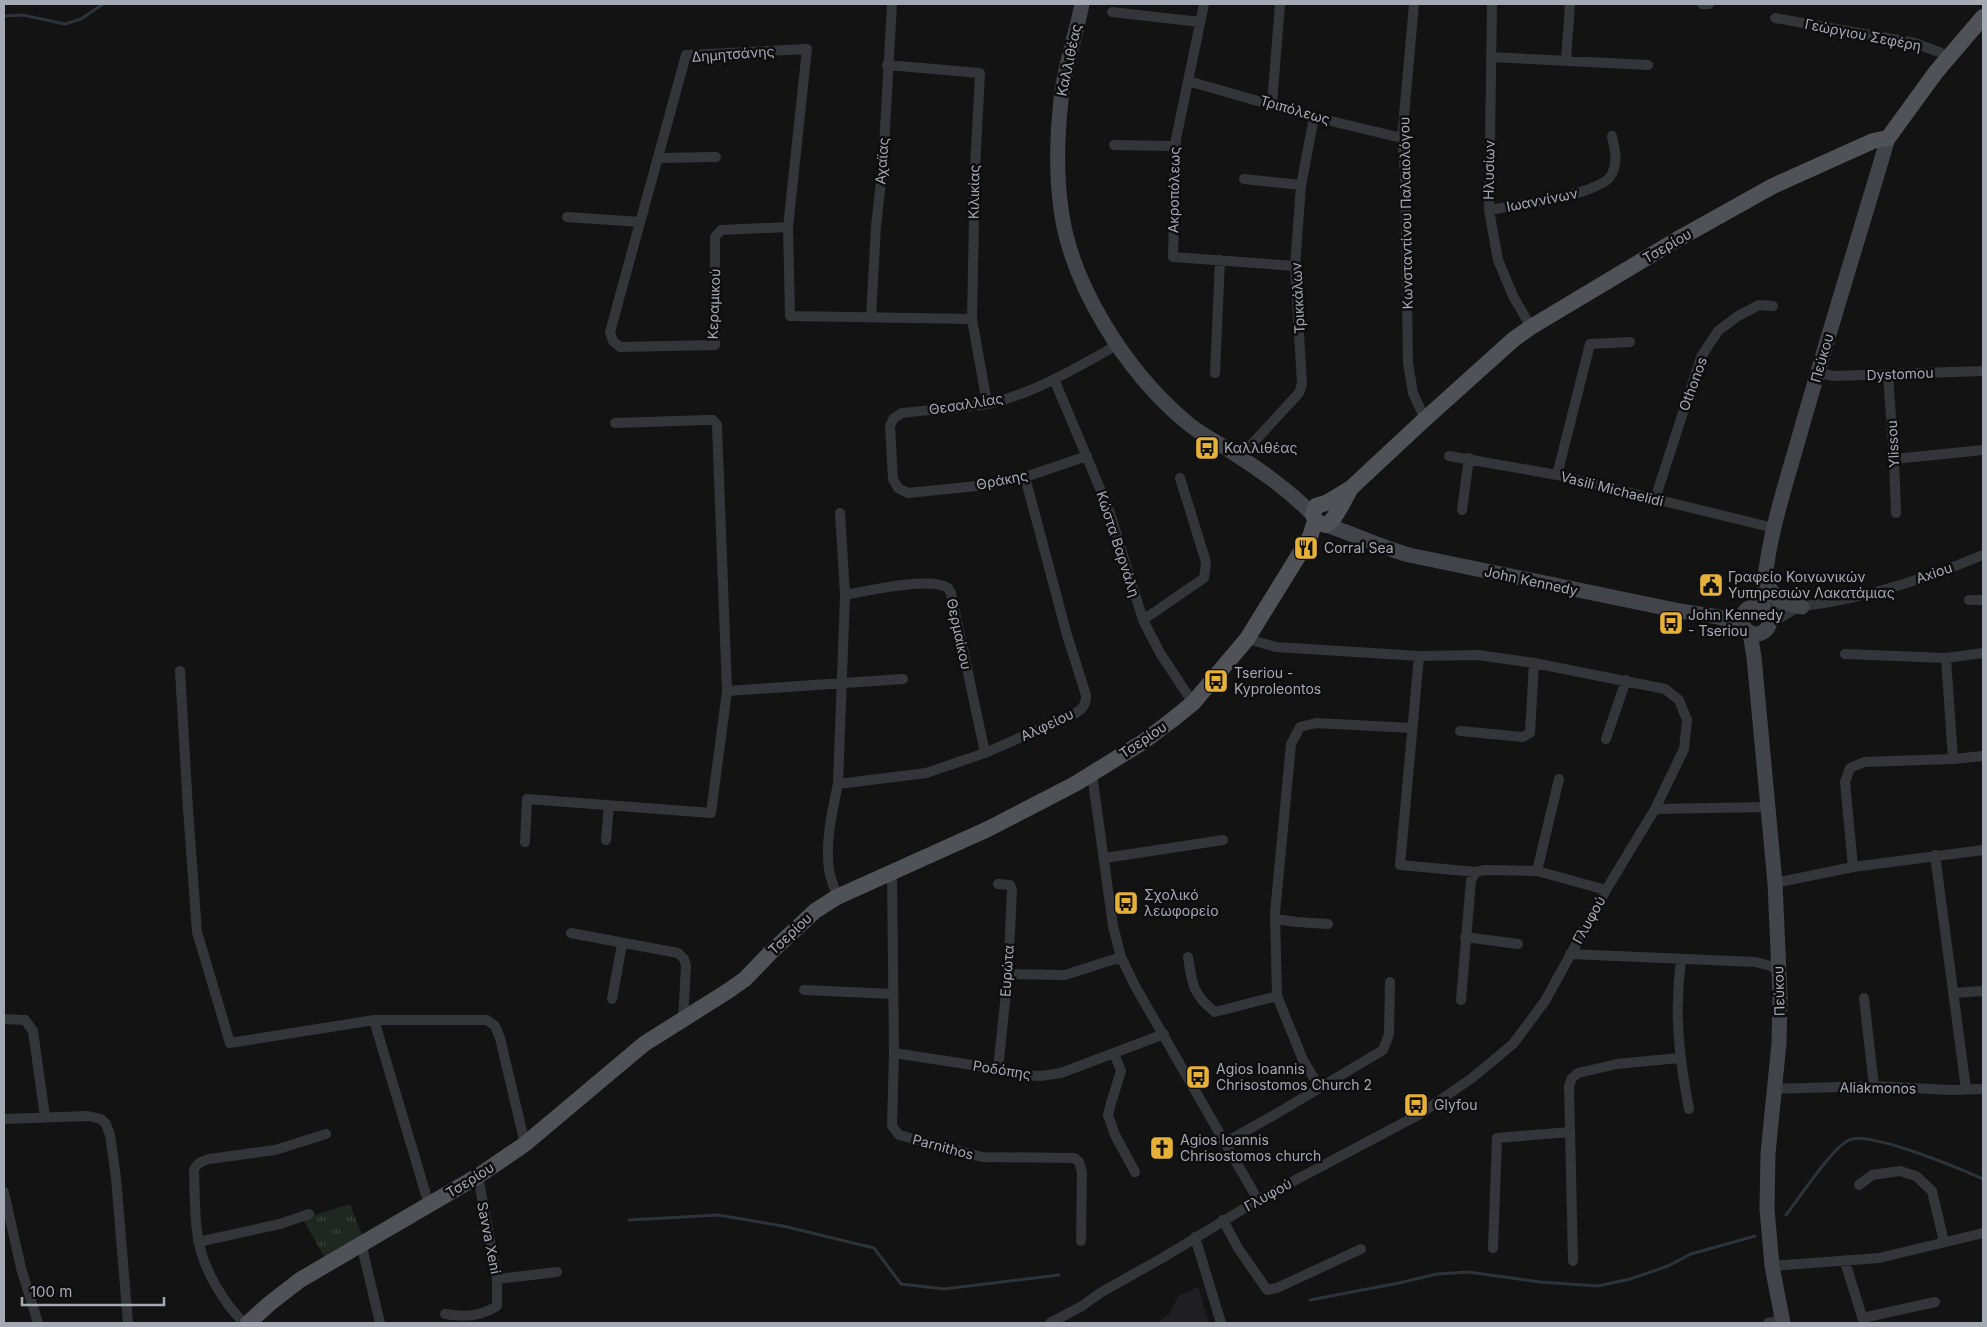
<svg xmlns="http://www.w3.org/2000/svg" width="1987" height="1327" font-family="Inter,sans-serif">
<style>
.built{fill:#1f1f21}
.grass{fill:url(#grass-tufts)}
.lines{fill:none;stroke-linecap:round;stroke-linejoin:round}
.stream{stroke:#2c3339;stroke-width:3}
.street{stroke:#343539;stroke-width:10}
.secondary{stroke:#424449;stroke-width:15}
.primary{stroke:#505258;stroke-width:16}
.labels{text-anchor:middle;stroke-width:5;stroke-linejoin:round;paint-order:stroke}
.street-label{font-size:14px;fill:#a5a9b4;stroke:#0e0e0f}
.poi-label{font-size:14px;fill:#a5a9b4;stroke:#0e0e0f;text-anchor:start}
</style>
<defs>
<pattern id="grass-tufts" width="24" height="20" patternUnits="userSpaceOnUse" patternTransform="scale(1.25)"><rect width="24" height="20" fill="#1f2720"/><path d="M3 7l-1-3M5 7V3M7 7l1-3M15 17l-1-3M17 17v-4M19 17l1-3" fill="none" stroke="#3d443e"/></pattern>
</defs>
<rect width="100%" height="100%" fill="#131314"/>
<!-- built -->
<path class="built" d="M 1198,1287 L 1209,1323 L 1157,1323 L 1170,1313 L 1178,1296 Z"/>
<!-- grass -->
<path class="grass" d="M 350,1204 L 362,1235 L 325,1258 L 303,1219 Z"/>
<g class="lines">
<!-- stream -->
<path class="stream" d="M 4,16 L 23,15 L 65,24 L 81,19 L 103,4
M 1786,1215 C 1800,1197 1831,1149 1849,1140 C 1868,1130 1961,1169 1983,1179
M 629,1220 L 718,1215 L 783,1226 L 874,1248 L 901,1284 L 944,1289 L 1059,1275
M 1310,1300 L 1399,1283 L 1437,1274 L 1468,1272 L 1540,1282 L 1598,1286 L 1630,1279 L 1668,1266 L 1691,1254 L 1755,1236"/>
<!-- street -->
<path class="street" d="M 1204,4 L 1176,139 L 1173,257 L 1295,266
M 1414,4 L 1402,138 L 1405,172 L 1408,363 L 1413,393 L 1425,419
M 1492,4 L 1489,210 L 1498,260 L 1513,296 L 1531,327
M 1702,4 L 1709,4
M 1112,12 L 1200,22
M 1775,18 L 1915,43 L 1949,56
M 1491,57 L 1648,65
M 1566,60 L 1570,4
M 887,65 L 980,73 L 975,169 L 972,319 L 987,403
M 1188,81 L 1314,117 L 1402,138
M 1272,103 L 1280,4
M 1114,145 L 1175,146
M 658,158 L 716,157
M 1244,179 L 1301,185
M 1489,210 C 1515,205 1594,196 1610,177 C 1619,164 1615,150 1612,136
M 567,217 L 640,222
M 788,227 L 721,230 L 715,237 L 715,345 L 620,347 L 613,341 L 610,332 L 686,55 L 807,49 L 788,227 L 790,316 L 972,319
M 871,317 L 876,226 L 883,164 L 892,4
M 1215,373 L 1220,260
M 1818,373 L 1834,376 L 1983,371
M 1888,375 L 1894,459 L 1896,513
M 1054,379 L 1109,510 L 1143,620 L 1160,653 L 1193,703
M 1087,456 L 1025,477 L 977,486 L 908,493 L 898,488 L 893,479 L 890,426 L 894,418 L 902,413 C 930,410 959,408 987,404 C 1031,395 1078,367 1117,345
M 1449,456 L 1557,475 L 1774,528
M 1240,457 L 1299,393 L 1302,384 L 1295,266 L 1301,186 L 1314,117
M 1894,459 L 1983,450
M 1557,475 L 1590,344 L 1630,342
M 1655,499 L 1701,357 L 1718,331 L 1738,316 L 1759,305 L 1773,306
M 1462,510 L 1469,458
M 845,595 C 866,591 932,576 948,588 L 951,593 L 985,753
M 1969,600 L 1983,600
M 1765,609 C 1838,607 1916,583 1983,555
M 1143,620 L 1204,578 L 1206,562 L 1180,478
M 1770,624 L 1795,609
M 1845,654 L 1946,658 L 1983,653
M 1419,656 L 1400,865 L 1476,872 L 1485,870 L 1537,871 L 1606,890
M 1946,658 L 1953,759
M 180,671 L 188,809 L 197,932 L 230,1043 L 374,1020 L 487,1020 L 495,1026 L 500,1038 L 525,1144
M 727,691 L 903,679
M 1460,731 L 1523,737 L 1530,733 L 1534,663
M 1606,739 L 1626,680
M 1092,774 L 1113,926 L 1121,957 L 1135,986 L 1258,1200
M 838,784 L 926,773 L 985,753 L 1076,713 C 1083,708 1086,705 1086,695 L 1067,635 L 1025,477
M 1655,809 L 1767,807
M 606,840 L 609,806
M 525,842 L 527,799 L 711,813 L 727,691 L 717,425 L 713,420 L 707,420 L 615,423
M 1935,855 L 1966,1089
M 1105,858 L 1223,840
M 1853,867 L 1845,782 L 1850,768 L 1864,762 L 1953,759 L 1983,756
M 1537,871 L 1559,779
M 892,874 L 894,1053 L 892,1126 L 899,1135 L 982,1157 L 1074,1158 L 1079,1162 L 1082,1172 L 1081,1241
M 1775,883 L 1853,867 L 1983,850
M 837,897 C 835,890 832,882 830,875 C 824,846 832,812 838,784 L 845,595 L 840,513
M 1275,919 L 1297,922 L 1328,924
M 571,933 L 678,953 L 684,959 L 686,966 L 683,1020
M 1465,937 L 1518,944
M 1570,954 L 1756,962 L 1770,966 L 1779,971
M 1188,957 C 1192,984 1193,995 1215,1012 L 1277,996
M 1681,960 C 1674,1013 1679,1057 1689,1109
M 1008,974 L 1065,975 L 1121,957
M 804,990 L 893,994
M 1953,993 L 1983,991
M 1864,998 L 1874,1086
M 612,999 L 622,944
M 1461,1000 L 1471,880 L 1476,872
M 4,1019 L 25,1020 L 33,1031 L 45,1117
M 374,1020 L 429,1205
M 894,1053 L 998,1069 L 1023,1075 L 1040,1076 L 1061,1073 L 1164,1034
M 1114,1053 L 1121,1071 L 1111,1103 L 1108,1115 L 1115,1135 L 1135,1172
M 998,1069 L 1008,974 L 1012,890 L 1010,885 L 998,884
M 1320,1088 L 1303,1060 L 1277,996 L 1275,913 L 1291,744 L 1300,727 L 1316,723 L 1412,728
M 1773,1089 L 1874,1086 L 1950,1090 L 1983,1089
M 4,1119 L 88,1116 L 101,1119 L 106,1124 L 110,1135 L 116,1178 L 128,1323
M 1224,1143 L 1276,1114 L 1383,1050 L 1389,1034 L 1390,982
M 1859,1185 L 1872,1175 L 1900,1171 L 1916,1176 L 1932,1191 L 1944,1242
M 4,1192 L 21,1268 L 38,1323
M 1223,1220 L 1238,1248 L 1267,1290 L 1277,1288 L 1361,1249
M 1195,1237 L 1221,1323
M 198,1242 L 280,1224 L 309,1214
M 361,1243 L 380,1323
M 1493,1248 L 1497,1138 L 1570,1132
M 1573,1261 L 1569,1086 L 1572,1078 L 1578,1073 L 1617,1064 L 1679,1058
M 1845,1262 L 1864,1323
M 1772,1266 L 1879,1258 L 1983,1233
M 497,1279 L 557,1272
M 445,1314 C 466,1317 479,1317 497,1306 L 497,1279 L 478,1176
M 1862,1318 L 1935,1302
M 244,1323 C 224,1303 205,1272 199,1243 C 194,1222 195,1192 194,1170 C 197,1163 202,1161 209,1159 L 275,1150 L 326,1134
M 1050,1323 L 1082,1306 L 1100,1293 L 1164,1257 L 1258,1200 L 1420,1114 L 1472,1078 L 1513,1044 L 1545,1001 L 1606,890 L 1655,809 L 1684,749 L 1687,720 L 1679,700 L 1665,689 L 1534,663 L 1478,655 L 1419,656 L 1276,647 L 1247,639
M 1768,1323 L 1782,1320"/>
<!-- secondary -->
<path class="secondary" d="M 1082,4 C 1076,36 1064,67 1061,100 C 1057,136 1056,173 1061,209 C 1071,286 1127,372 1185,421 C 1197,432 1213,440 1226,448 C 1257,468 1288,489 1313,515
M 1326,525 C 1354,534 1380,547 1409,555 L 1680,611 L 1719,617 L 1744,628
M 1765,579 C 1776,601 1777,602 1802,607
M1742 620a14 14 0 1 1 28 0a14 14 0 1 1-28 0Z
M 1763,607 C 1764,546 1785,488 1801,430 C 1829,332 1859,236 1888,138
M 1750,633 L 1754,657 L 1775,883 L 1780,996 L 1779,1043 L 1768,1153 L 1767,1209 L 1772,1266 L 1783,1323"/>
<!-- primary -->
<path class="primary" d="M 1351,488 C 1345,498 1335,521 1326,525 L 1316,522 L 1313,515 L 1316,506 L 1326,503 L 1351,488 L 1425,419 L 1514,339 L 1531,327 L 1678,239 L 1773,186 L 1873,141 L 1888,138 L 1936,72 L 1983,17
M 248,1323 L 269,1304 L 300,1280 L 478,1176 L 525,1144 L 644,1044 L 728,991 L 745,979 L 771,952 L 815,911 L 837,897 L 988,829 L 1075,784 L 1143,742 L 1172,720 L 1193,703 L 1247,639 L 1310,537 L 1315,521"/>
</g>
<!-- icons -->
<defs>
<symbol id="bus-square" viewBox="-11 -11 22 22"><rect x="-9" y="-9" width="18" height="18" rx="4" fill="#e6b139" stroke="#0e0e0f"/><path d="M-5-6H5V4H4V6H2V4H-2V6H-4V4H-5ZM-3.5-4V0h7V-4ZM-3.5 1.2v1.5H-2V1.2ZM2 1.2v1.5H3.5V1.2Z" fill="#111"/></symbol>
<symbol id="restaurant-square" viewBox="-11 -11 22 22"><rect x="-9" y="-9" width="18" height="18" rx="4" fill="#e6b139" stroke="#0e0e0f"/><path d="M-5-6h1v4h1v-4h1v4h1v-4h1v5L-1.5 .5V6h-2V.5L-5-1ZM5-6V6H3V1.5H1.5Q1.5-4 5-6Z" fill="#111"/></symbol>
<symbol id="civic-square" viewBox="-11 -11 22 22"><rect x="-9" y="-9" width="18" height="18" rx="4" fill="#e6b139" stroke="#0e0e0f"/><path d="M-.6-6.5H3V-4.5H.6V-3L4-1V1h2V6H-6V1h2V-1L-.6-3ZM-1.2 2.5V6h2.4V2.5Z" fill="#111"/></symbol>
<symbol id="church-square" viewBox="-11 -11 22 22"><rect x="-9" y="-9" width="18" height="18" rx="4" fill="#e6b139" stroke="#0e0e0f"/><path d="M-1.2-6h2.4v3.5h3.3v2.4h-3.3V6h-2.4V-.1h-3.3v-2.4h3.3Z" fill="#111"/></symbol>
</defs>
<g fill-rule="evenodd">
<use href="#bus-square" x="1193" y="434" width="28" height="28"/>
<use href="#restaurant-square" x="1292" y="534" width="28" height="28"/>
<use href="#civic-square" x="1697" y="571" width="28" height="28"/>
<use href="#bus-square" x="1657" y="609" width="28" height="28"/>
<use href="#bus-square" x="1202" y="667" width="28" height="28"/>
<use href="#bus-square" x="1112" y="889" width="28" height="28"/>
<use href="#bus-square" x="1184" y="1063" width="28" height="28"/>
<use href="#bus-square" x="1402" y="1091" width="28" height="28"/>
<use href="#church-square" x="1148" y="1134" width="28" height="28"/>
</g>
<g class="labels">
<!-- street labels -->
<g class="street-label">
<text transform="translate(1863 35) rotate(11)" y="5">Γεώργιου Σεφέρη</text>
<text transform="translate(733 54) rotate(-4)" y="5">Δημητσάνης</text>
<text transform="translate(1069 60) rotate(-78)" y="5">Καλλιθέας</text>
<text transform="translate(1295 110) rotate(16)" y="5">Τριπόλεως</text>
<text transform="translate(882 161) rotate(-86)" y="5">Αχαϊας</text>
<text transform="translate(1489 170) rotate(-89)" y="5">Ηλυσίων</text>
<text transform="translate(1174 190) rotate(-89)" y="5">Ακροπόλεως</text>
<text transform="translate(974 192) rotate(-89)" y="5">Κιλικίας</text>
<text transform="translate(1542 200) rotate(-11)" y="5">Ιωαννίνων</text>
<text transform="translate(1406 213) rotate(-91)" y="5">Κωνσταντίνου Παλαιολόγου</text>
<text transform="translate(1667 246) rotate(-30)" y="5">Τσερίου</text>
<text transform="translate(1298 298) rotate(-93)" y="5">Τρικκάλων</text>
<text transform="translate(714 304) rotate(-88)" y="5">Κεραμικού</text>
<text transform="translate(1822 358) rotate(-74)" y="5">Πεύκου</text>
<text transform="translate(1900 374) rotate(-2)" y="5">Dystomou</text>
<text transform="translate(1693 384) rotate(-70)" y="5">Othonos</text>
<text transform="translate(966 404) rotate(-9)" y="5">Θεσαλλίας</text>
<text transform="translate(1893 444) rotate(-93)" y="5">Ylissou</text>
<text transform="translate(1002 480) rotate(-11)" y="5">Θράκης</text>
<text transform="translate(1612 489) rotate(14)" y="5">Vasili Michaelidi</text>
<text transform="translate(1118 544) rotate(72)" y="5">Κώστα Βαρνάλη</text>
<text transform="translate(1934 573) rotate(-19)" y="5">Axiou</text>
<text transform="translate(1531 581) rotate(12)" y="5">John Kennedy</text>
<text transform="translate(959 634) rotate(78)" y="5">Θερμαίκου</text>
<text transform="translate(1047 725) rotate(-25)" y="5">Αλφείου</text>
<text transform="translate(1143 740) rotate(-34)" y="5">Τσερίου</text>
<text transform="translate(1589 920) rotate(-61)" y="5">Γλυφού</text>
<text transform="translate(790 934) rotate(-43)" y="5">Τσερίου</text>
<text transform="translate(1007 971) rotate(-86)" y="5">Ευρώτα</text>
<text transform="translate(1779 991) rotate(-92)" y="5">Πεύκου</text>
<text transform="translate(1002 1070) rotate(9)" y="5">Ροδόπης</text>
<text transform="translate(1878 1088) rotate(1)" y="5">Aliakmonos</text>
<text transform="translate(943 1147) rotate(15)" y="5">Parnithos</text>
<text transform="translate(470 1180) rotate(-32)" y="5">Τσερίου</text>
<text transform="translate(1268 1195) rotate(-29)" y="5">Γλυφού</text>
<text transform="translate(489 1238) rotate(79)" y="5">Savva Xeni</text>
</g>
<!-- poi labels -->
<g class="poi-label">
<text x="1224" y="453">Καλλιθέας</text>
<text x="1324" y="553">Corral Sea</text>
<text x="1728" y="582">Γραφείο Κοινωνικών<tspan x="1728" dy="16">Υυπηρεσιών Λακατάμιας</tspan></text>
<text x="1688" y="620">John Kennedy<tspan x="1688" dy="16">- Tseriou</tspan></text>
<text x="1234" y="678">Tseriou -<tspan x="1234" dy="16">Kyproleontos</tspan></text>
<text x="1144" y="900">Σχολικό<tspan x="1144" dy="16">λεωφορείο</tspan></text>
<text x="1216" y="1074">Agios Ioannis<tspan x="1216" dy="16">Chrisostomos Church 2</tspan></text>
<text x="1434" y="1110">Glyfou</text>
<text x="1180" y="1145">Agios Ioannis<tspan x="1180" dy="16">Chrisostomos church</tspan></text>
</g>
</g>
<!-- border -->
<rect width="1987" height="1327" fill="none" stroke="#a5a9b4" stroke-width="10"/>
<!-- scale -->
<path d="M22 1297v8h142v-8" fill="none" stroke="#a5a9b4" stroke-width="2.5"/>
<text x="30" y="1297" font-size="15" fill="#a5a9b4" stroke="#0e0e0f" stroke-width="4" paint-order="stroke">100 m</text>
</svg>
